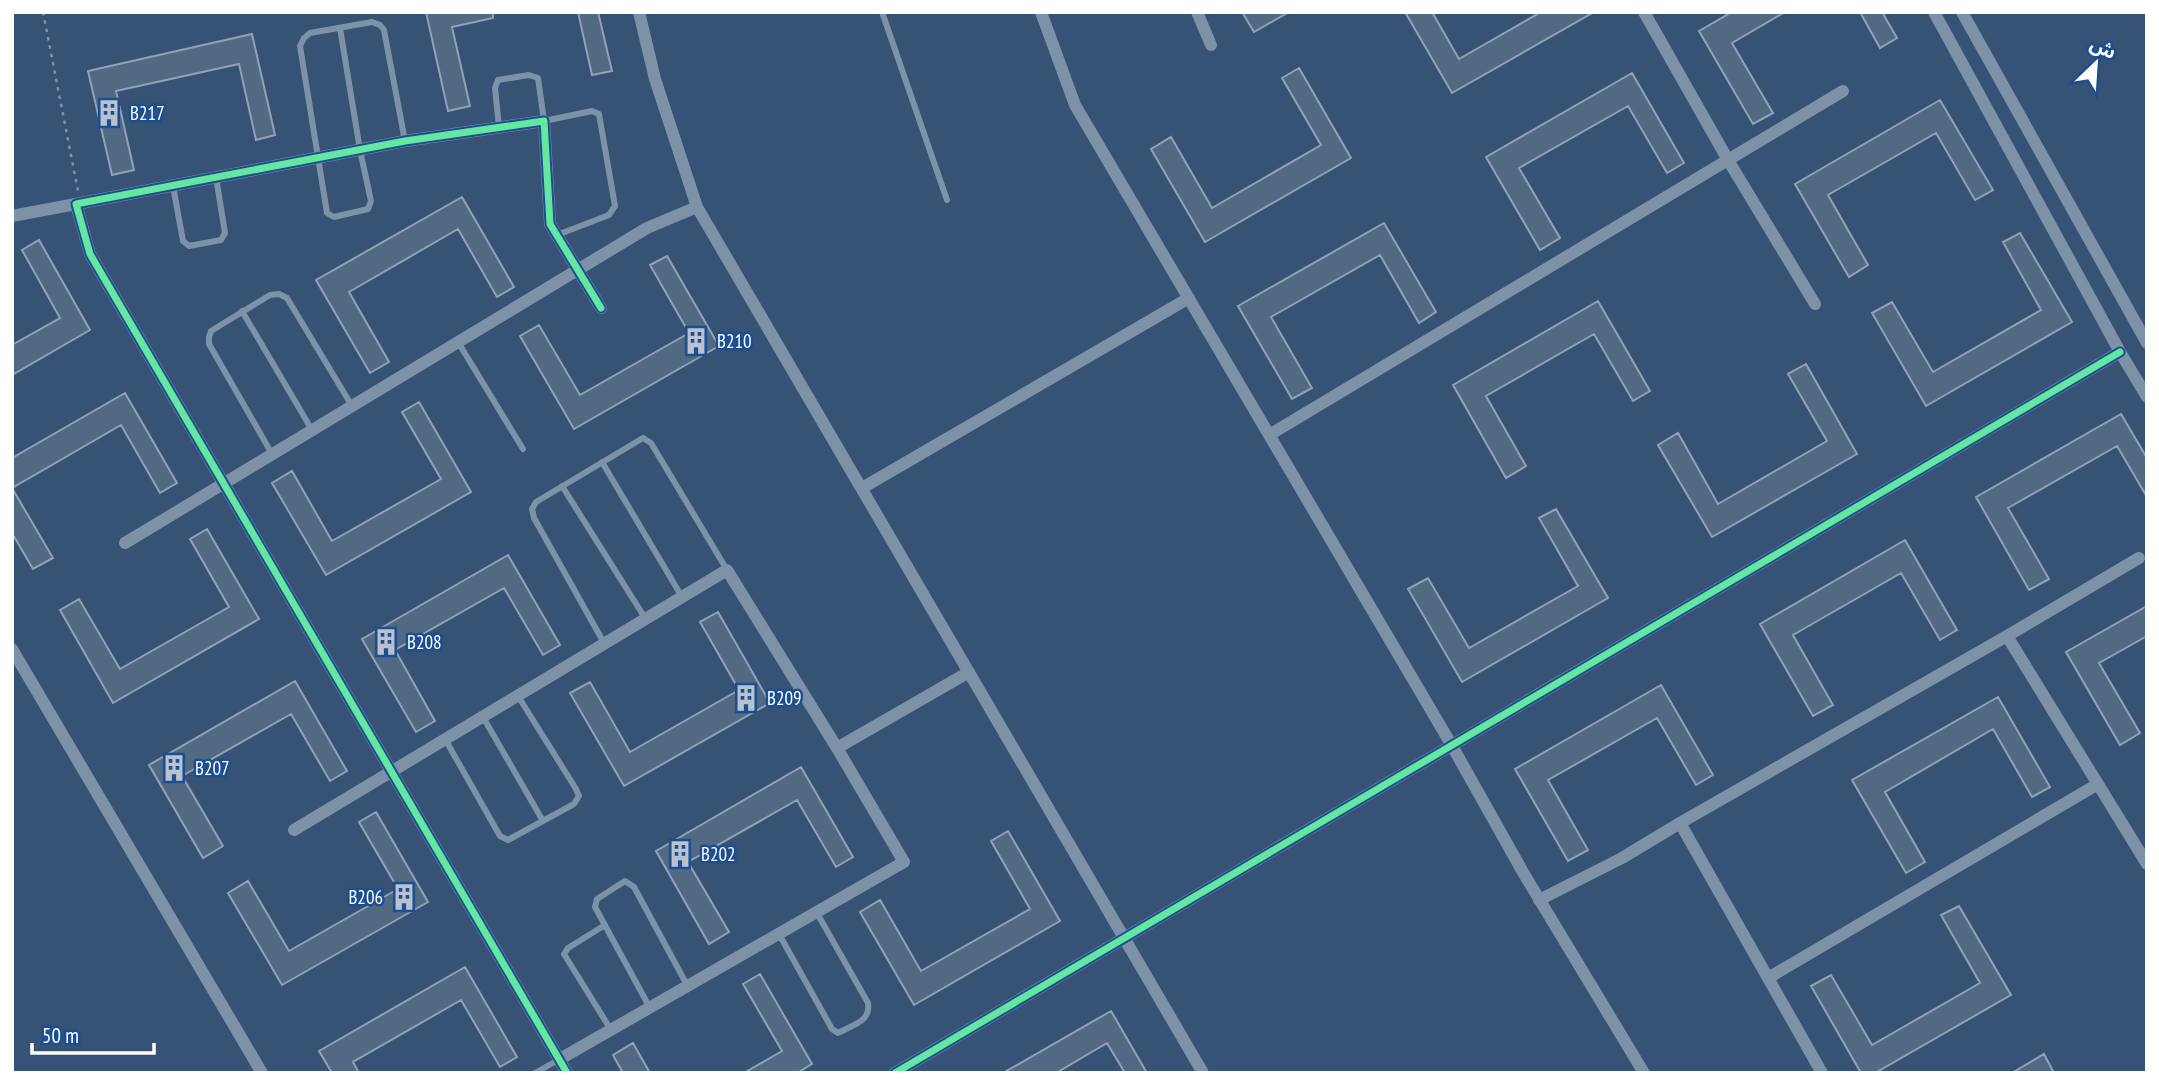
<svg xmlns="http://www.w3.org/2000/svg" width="2159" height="1085" font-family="'PT Sans Narrow','Noto Sans Arabic',sans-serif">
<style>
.building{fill:#526984;stroke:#92a2b6;stroke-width:2}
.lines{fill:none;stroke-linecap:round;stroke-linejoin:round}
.path{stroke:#7d92a8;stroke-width:2.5;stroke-dasharray:3.5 5;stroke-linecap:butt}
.lane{stroke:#7d92a8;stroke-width:6}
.street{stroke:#7d92a8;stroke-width:12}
.cycleway-casing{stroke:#1b4f8f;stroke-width:11}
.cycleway{stroke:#66e7a1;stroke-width:7}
.labels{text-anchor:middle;stroke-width:5;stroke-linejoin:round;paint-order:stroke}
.poi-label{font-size:19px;fill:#fff;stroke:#1b4f8f;text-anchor:start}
</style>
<rect width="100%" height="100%" fill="#365274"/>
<!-- building -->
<path class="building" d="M 426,12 L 493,12 L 493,18 L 452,27 L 470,106 L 448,111 Z
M 578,12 L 598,12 L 612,71 L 592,75 Z
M 1242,12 L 1289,12 L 1254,32 Z
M 1405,12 L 1432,12 L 1459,59 L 1541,12 L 1594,12 L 1452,93 Z
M 1732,12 L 1785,12 L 1732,43 L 1773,113 L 1753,124 L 1699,31 Z
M 1860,12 L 1882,12 L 1897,38 L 1880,48 Z
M 252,34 L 275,135 L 256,140 L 239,64 L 116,91 L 134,170 L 112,175 L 88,71 Z
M 1299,68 L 1351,158 L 1205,242 L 1151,149 L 1171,137 L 1212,208 L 1321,145 L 1282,78 Z
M 1632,73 L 1684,163 L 1667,173 L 1628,106 L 1519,168 L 1560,238 L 1540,250 L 1486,157 Z
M 1940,100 L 1993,190 L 1975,200 L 1936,133 L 1828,195 L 1868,265 L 1849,277 L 1795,184 Z
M 462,197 L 514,287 L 497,297 L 458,229 L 349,292 L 389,362 L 370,373 L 316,280 Z
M 1384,223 L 1436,312 L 1419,323 L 1380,255 L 1271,317 L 1312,388 L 1292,399 L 1238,306 Z
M 2020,233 L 2072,322 L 1926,406 L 1872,313 L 1892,302 L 1933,372 L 2041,310 L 2003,242 Z
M 39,240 L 90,330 L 12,375 L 12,345 L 60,318 L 22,250 Z
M 667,256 L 719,346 L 574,429 L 520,336 L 539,325 L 580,395 L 689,333 L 650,265 Z
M 1598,301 L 1650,391 L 1633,401 L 1594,334 L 1486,396 L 1526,466 L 1506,478 L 1453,385 Z
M 1806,364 L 1857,454 L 1712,537 L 1658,445 L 1678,433 L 1718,504 L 1827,441 L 1788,374 Z
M 125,393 L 177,483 L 160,493 L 121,425 L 12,488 L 12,458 Z
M 419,402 L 471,492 L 326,575 L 272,483 L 292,471 L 332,541 L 441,479 L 402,412 Z
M 2121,414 L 2147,458 L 2147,497 L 2117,446 L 2008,508 L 2049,579 L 2029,590 L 1976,497 Z
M 12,488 L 53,558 L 33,569 L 12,533 Z
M 1556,509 L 1608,598 L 1462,682 L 1408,589 L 1428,578 L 1469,648 L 1578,586 L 1539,518 Z
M 207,529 L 259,619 L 113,703 L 60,610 L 79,599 L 120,669 L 229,607 L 190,539 Z
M 1905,540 L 1957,630 L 1940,640 L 1901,573 L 1793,635 L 1833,705 L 1813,716 L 1760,624 Z
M 508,555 L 560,645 L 543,655 L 504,588 L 395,650 L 435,721 L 416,732 L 362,639 Z
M 2147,606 L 2147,636 L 2099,663 L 2140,733 L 2120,745 L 2066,652 Z
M 718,612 L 770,703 L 624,786 L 570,693 L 590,682 L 630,752 L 739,690 L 700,622 Z
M 295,681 L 347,771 L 330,781 L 291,714 L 182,776 L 223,846 L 203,858 L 149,765 Z
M 1661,685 L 1713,775 L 1696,785 L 1657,718 L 1548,780 L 1588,850 L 1568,861 L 1515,769 Z
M 1998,697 L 2050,787 L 2032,797 L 1993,729 L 1885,792 L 1925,862 L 1906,873 L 1852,780 Z
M 801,767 L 853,857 L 836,867 L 797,800 L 688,862 L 729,932 L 709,944 L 656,851 Z
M 376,812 L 428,902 L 282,985 L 228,893 L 248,881 L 289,951 L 398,889 L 359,822 Z
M 1008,831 L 1060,921 L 914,1005 L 860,912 L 880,900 L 921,971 L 1030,909 L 991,841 Z
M 1959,906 L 2011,995 L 1875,1073 L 1861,1073 L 1811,986 L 1831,975 L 1872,1045 L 1980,983 L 1941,915 Z
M 465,967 L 517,1057 L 500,1067 L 461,1000 L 353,1062 L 359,1073 L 332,1073 L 319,1051 Z
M 760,974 L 812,1064 L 797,1073 L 744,1073 L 782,1051 L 743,984 Z
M 1111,1011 L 1147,1073 L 1125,1073 L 1107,1043 L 1056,1073 L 1003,1073 Z
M 633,1043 L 650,1073 L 623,1073 L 613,1055 Z
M 2044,1054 L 2054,1073 L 2012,1073 Z"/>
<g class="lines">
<!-- path -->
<path class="path" d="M 43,12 L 78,191"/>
<!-- lane -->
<path class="lane" d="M 882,12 L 947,200
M 340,28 L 360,150 L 371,201 L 368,209 L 334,217 L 327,213 L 300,46 L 304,38 L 310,33 L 372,22 L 380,25 L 384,30 L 405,141
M 499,127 L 495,88 L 498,80 L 529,75 L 538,78 L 544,121 L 592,111 L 599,114 L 615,206 L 609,215 L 557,235
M 173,186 L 183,241 L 189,246 L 221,240 L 225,233 L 216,177
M 242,311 L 312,430
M 458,342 L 523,449
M 272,454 L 209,344 L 209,337 L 211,331 L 270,295 L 279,294 L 287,298 L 352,406
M 602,462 L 682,597
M 562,486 L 645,618
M 604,643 L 534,518 L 532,509 L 536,502 L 643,438 L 651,443 L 727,570
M 483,717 L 543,821
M 445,739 L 500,836 L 508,840 L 574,804 L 579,796 L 576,789 L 518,696
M 605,925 L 568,948 L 564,954 L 611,1030
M 779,934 L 832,1029 L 838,1033 C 852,1025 871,1022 868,1003 L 817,913
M 650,1008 L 595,907 L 597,899 L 625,881 L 634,887 L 687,985
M 535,1073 L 560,1059"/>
<!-- street -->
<path class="street" d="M 639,12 L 655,79 L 697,207 L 1203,1073
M 1041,12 L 1075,105 L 1451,744 L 1524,874 L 1644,1073
M 1197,12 L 1211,45
M 1644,12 L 1728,160 L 1815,304
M 1934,12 L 2120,352 L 2147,397
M 1962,12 L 2147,343
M 12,216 L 76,204
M 1269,435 L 1843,91
M 862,488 L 1189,298
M 125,543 L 647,228 L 697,207
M 2007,636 L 2147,864
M 12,649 L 262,1073
M 837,748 L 969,672
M 294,830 L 727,570 L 837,748 L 904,862 L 560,1059
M 1539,900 L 1622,858 L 1680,823
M 1768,978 L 2098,784
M 567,1073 L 90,254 L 76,204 L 405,141 L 544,121 L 550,224 L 601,308
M 895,1073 L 2120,352
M 1822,1073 L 1680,823 L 2007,636 L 2139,558"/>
<defs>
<path id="cycleway" d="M 567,1073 L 90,254 L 76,204 L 405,141 L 544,121 L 550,224 L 601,308
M 895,1073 L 2120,352"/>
</defs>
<!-- cycleway casing -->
<use href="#cycleway" class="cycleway-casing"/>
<!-- cycleway -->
<use href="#cycleway" class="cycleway"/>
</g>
<!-- icons -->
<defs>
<symbol id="building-bare" viewBox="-9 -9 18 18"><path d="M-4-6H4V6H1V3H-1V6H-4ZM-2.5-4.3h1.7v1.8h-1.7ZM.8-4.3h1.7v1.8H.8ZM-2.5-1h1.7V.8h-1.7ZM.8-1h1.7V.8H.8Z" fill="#b9c2ce" stroke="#1b4f8f" stroke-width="2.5" paint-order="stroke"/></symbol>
</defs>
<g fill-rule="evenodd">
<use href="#building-bare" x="90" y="94" width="38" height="38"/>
<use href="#building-bare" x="677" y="322" width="38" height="38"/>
<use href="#building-bare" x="367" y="623" width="38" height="38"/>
<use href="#building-bare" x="727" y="679" width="38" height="38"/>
<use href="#building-bare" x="155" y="749" width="38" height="38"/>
<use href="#building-bare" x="661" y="835" width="38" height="38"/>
<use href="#building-bare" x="385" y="878" width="38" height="38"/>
</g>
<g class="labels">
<!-- poi labels -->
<g class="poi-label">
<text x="130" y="120">B217</text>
<text x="717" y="348">B210</text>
<text x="407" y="649">B208</text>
<text x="767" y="705">B209</text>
<text x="195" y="775">B207</text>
<text x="701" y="861">B202</text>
<text x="383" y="904" text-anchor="end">B206</text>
</g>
</g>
<!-- border -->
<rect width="2159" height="1085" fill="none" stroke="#ffffff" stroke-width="28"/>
<!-- north arrow -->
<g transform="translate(2096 63) rotate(25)" stroke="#1b4f8f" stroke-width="5" paint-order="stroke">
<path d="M0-5L12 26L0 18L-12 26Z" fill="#ffffff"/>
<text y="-10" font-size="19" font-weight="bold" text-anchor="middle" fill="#ffffff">ش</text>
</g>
<!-- scale -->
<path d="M32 1043v10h122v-10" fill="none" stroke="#ffffff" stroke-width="3.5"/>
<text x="42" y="1043" font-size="21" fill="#ffffff" stroke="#1b4f8f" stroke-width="5" paint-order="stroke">50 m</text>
</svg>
